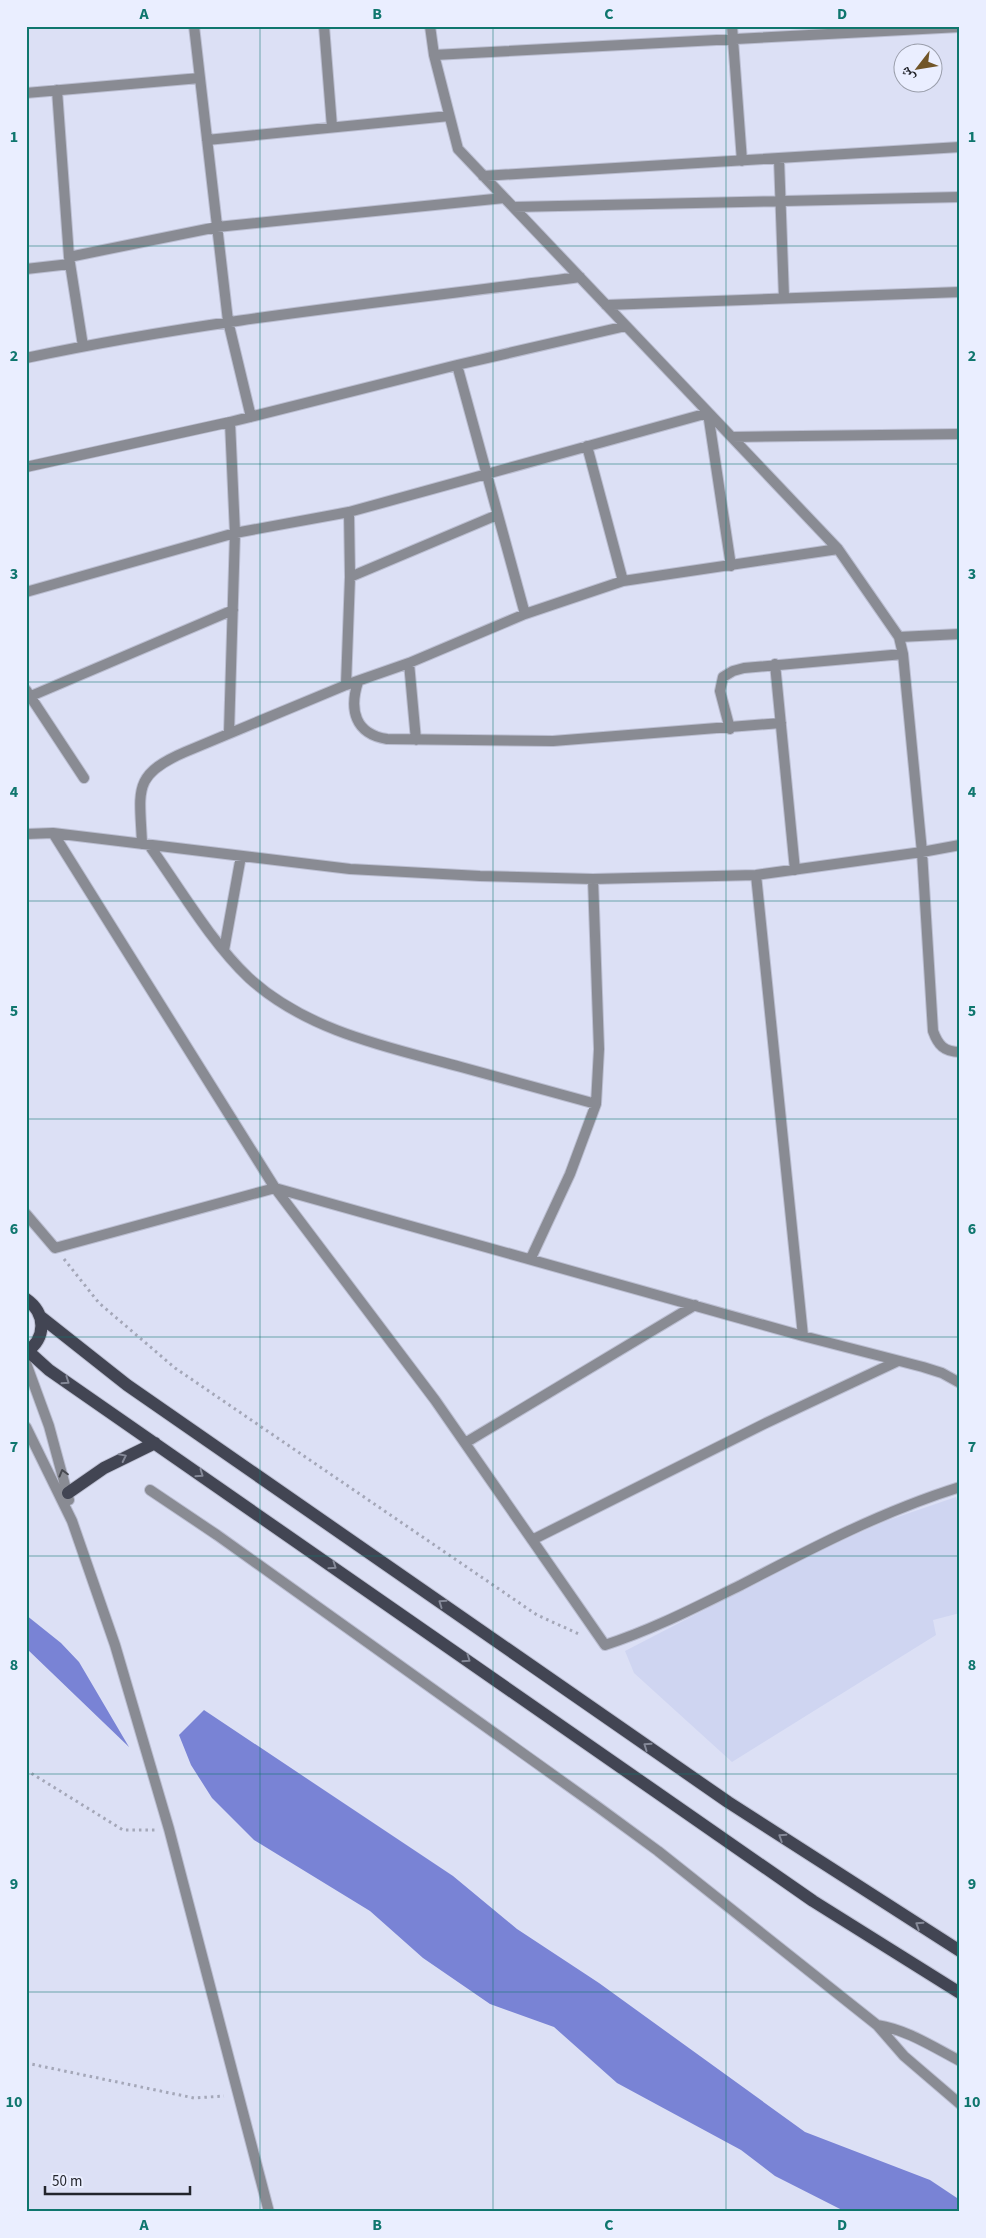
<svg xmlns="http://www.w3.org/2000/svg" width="986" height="2238" font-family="'Source Sans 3','Noto Naskh Arabic',sans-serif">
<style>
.built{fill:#cfd5f1}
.water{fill:#7983d5}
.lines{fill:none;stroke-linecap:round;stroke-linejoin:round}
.minor-casing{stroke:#bbbed1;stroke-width:12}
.primary-casing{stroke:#bbbed1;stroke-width:14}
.path{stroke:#a4a7b8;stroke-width:3;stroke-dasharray:2.5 4;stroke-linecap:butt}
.minor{stroke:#898b93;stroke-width:10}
.primary{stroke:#424553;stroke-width:12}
.oneway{stroke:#858998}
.oneway2{stroke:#474950}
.grid{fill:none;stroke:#0f766e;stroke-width:1;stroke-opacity:0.55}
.neatline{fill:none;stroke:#0f766e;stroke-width:2}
.grid-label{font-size:16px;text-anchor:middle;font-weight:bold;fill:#0f766e}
</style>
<rect width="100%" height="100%" fill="#dce0f5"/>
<!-- built -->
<path class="built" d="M 956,1497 L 960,1510 L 960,1613 L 933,1620 L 936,1635 L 732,1762 L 634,1673 L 625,1651 L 818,1551 L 886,1521 Z"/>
<!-- water -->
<path class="water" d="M 26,1615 L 61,1643 L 79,1662 L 129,1747 L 26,1648 Z
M 204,1710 L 453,1876 L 517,1929 L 599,1983 L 805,2132 L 930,2180 L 960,2200 L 960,2212 L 846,2212 L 775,2176 L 741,2150 L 617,2083 L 554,2027 L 490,2004 L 423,1958 L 370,1911 L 254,1840 L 212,1798 L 191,1765 L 179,1735 Z"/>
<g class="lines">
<defs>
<path id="minor" d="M 194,26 L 228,321 L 251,417
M 324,26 L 332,127
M 430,26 L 434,55 L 458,149 L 838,549 L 899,637 L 903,654 L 922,852 L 933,1031 C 938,1045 944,1052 960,1052
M 732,26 L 742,161
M 434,55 L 960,27
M 57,90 L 69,257 L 83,346
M 26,93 L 200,78
M 207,140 L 449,116
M 779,159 L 784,298
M 483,176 L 960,147
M 513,207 L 960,197
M 69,257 L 217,227 L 504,198
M 26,269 L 70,264
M 606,305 L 960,292
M 26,358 C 209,319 395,301 580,277
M 457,365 L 525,614
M 732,437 L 960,434
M 587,446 L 623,581
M 26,467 L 230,422 L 457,365 L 626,326
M 350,577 L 497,515
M 26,592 L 235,533 L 349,512 L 708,413 L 731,566
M 899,637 L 960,634
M 409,663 L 416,740
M 775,664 L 795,870
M 358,682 C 349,710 355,734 387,739 L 553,741 L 781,723
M 346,685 L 350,577 L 349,512
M 26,690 L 84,778
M 31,696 L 233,610
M 730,729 L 720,691 L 723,677 L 733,671 L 744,668 L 903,654
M 229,733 L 235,533 L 230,422
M 53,833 L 275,1188 L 435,1400 L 605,1645 C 652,1630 696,1607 741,1585 C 812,1548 883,1511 960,1487
M 26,834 L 53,833 L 350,869 L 480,876 L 593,879 L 756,875 L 922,852 L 960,845
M 142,844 C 140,791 131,775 185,752 L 346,685 L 409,663 L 525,614 L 623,581 L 838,549
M 149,845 C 179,887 211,942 249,978 C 307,1031 387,1047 461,1067 C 506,1079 551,1092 596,1104
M 756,875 L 803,1336
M 224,950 L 241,856
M 26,1214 L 55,1248 L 275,1188 L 803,1336 L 923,1367 L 942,1373 L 960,1383
M 531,1258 L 570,1174 L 596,1104 L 599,1049 L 593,879
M 26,1363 L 49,1426 L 69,1500
M 26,1427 L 72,1521 L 115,1645 L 169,1829 L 269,2212
M 465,1443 L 695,1305
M 150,1490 L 217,1535 L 598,1807 L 658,1851 L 877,2025 C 908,2030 933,2047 960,2061
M 532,1540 L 766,1423 L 898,1361
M 877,2025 L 904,2056 L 960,2104"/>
<path id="primary" d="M 26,1299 C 46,1313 47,1338 26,1352
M 41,1317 L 127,1385 L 728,1802 L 960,1951
M 28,1351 L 49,1370 L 813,1901 L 960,1993
M 68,1493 L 104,1468 L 155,1443"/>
</defs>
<!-- minor casing -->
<use href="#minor" class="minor-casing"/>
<!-- primary casing -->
<use href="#primary" class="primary-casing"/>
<!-- path -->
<path class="path" d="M 64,1259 L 99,1303 L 175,1368 L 537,1615 L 579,1634
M 26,1770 L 123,1830 L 155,1830
M 26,2063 L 194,2098 L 224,2096"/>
<!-- minor -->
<use href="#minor" class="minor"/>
<!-- primary -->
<use href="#primary" class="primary"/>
</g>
<!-- one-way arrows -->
<defs><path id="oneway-chevron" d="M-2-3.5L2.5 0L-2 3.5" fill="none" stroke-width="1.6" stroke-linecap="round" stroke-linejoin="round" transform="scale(1.25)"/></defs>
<g class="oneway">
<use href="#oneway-chevron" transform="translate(66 1381) rotate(34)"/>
<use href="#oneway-chevron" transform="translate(123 1457) rotate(-26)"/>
<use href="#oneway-chevron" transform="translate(200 1474) rotate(35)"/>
<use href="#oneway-chevron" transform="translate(333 1566) rotate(35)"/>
<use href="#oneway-chevron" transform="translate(442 1603) rotate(-145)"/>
<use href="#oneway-chevron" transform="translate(467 1659) rotate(35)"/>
<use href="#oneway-chevron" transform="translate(647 1746) rotate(-145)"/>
<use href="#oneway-chevron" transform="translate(782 1837) rotate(-147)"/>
<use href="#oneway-chevron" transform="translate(919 1925) rotate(-147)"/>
</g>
<use class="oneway2" href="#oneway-chevron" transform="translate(63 1473) rotate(-105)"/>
<!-- grid -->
<path class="grid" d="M 260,26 L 260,2212M 493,26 L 493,2212M 726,26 L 726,2212M 26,246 L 960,246M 26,464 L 960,464M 26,682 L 960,682M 26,901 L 960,901M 26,1119 L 960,1119M 26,1337 L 960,1337M 26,1556 L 960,1556M 26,1774 L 960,1774M 26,1992 L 960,1992"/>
<!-- border -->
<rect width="986" height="2238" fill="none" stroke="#eaeeff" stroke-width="55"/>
<!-- north arrow -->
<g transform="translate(918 68) rotate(239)"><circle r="24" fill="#eaeeff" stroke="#9a9eab"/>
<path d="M0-4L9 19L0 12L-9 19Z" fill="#715528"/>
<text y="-8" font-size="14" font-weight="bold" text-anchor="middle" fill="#23252c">ش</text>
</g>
<!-- scale -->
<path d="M45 2186v8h145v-8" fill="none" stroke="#23252c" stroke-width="2.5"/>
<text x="52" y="2186" font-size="15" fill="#23252c" stroke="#eaeeff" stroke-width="4" paint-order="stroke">50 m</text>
<rect x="28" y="28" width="930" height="2182" class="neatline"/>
<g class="grid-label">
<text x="144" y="19">A</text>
<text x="377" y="19">B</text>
<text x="609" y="19">C</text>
<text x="842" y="19">D</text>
<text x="14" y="142">1</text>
<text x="972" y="142">1</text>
<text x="14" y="361">2</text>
<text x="972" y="361">2</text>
<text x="14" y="579">3</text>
<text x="972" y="579">3</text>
<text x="14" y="797">4</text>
<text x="972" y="797">4</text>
<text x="14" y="1016">5</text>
<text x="972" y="1016">5</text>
<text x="14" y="1234">6</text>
<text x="972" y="1234">6</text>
<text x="14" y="1452">7</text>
<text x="972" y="1452">7</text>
<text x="14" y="1670">8</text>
<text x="972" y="1670">8</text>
<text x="14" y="1889">9</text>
<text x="972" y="1889">9</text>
<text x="14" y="2107">10</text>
<text x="972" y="2107">10</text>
<text x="144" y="2230">A</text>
<text x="377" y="2230">B</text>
<text x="609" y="2230">C</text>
<text x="842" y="2230">D</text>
</g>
</svg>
